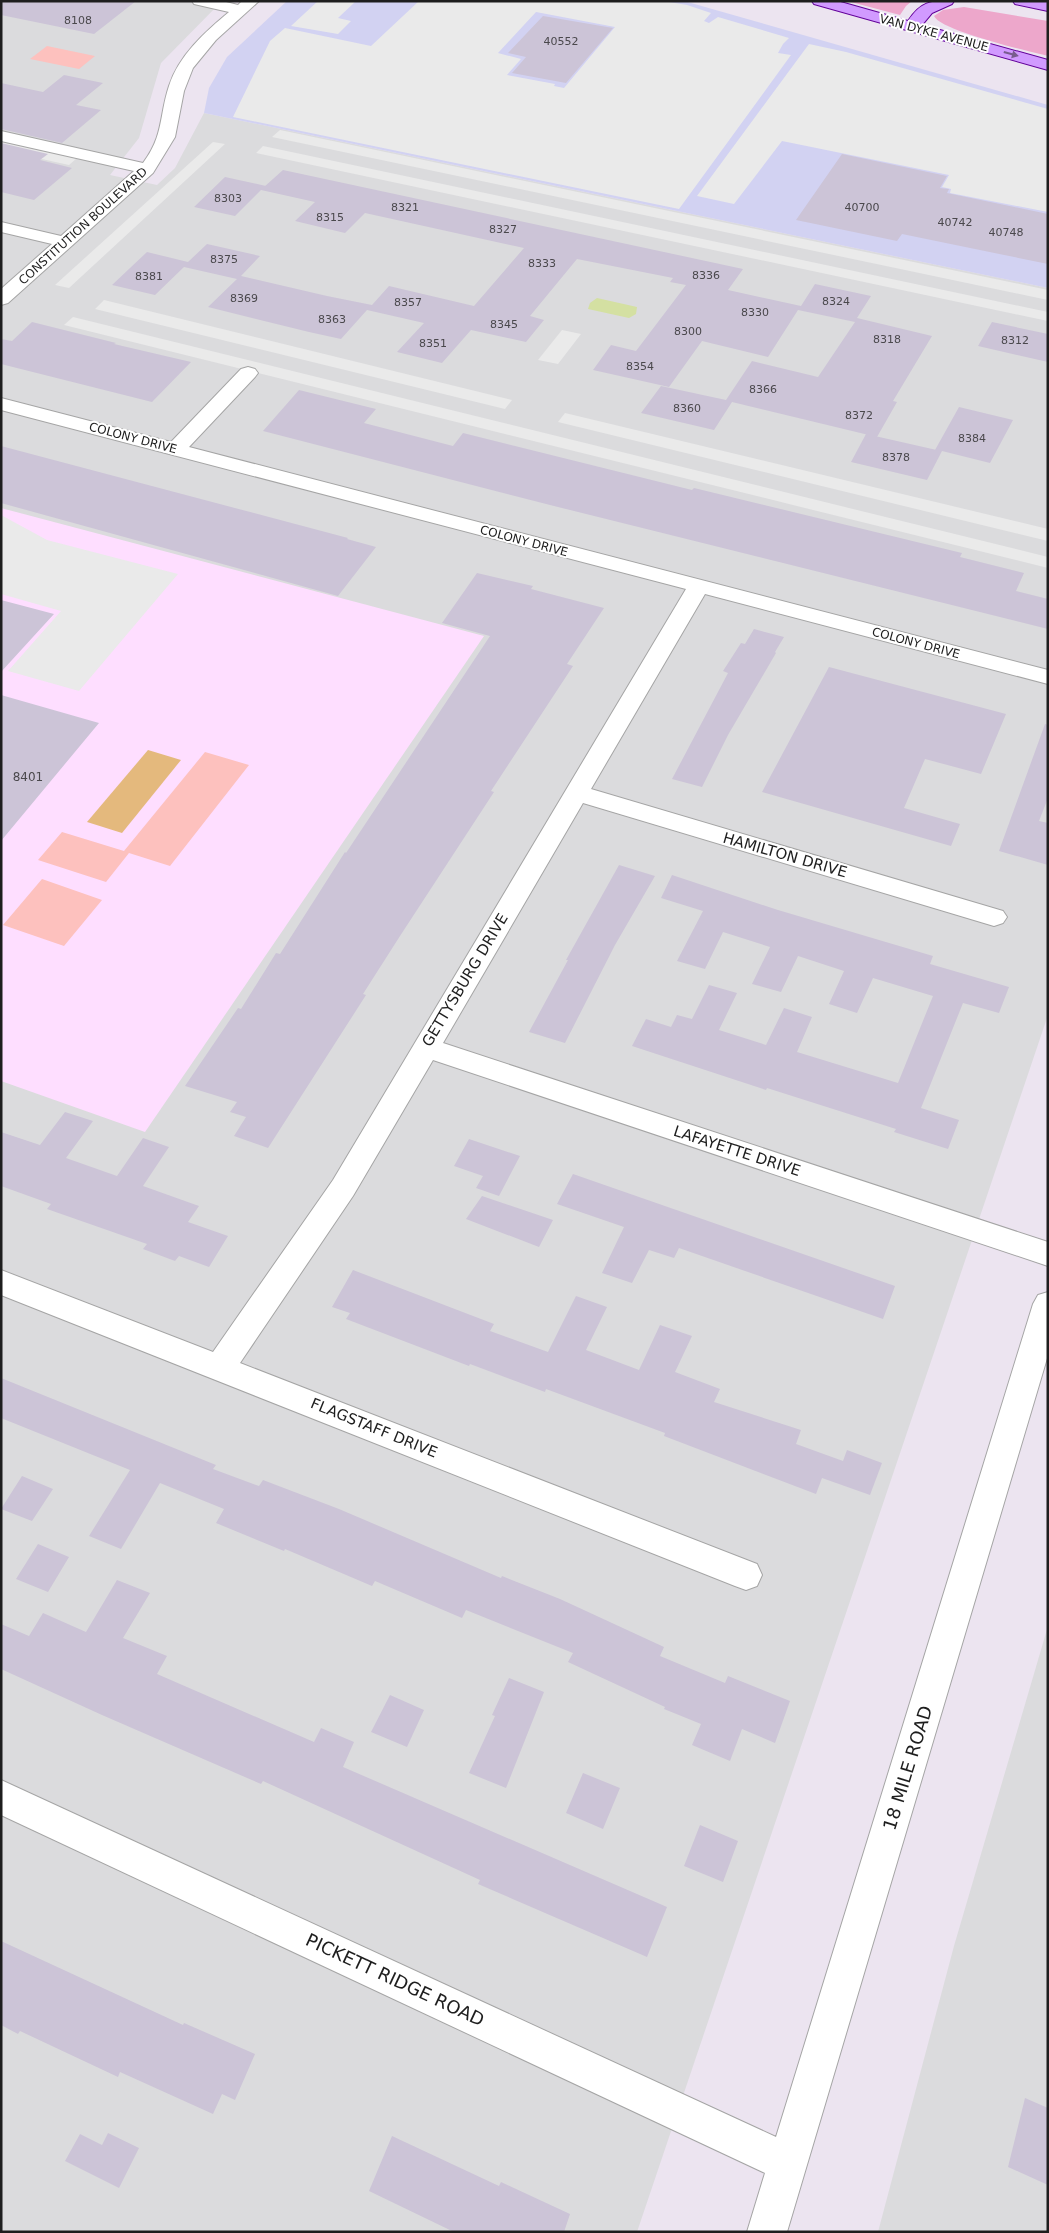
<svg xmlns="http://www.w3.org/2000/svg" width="1049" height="2233" font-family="'DejaVu Sans',sans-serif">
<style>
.residential{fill:#dbdbdd}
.commercial{fill:#d2d2f2}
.education{fill:#fedeff}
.grass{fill:#eda7cb}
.park{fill:#fdc1be}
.pitch{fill:#e4b97d}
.parking{fill:#eaeaea;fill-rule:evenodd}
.water{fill:#d4e0a2}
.building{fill:#ccc4d7}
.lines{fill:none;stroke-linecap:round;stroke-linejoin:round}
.minor-casing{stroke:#a5a5a5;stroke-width:2}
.major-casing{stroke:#620099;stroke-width:2}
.minor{fill:#fff;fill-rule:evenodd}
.major{fill:#d19aff;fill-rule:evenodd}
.oneway{fill:#785c8e}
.labels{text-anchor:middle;stroke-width:4;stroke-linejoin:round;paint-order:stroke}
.far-number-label{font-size:11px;fill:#4a484c}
.far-street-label{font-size:12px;fill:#1e1e1e;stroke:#fff}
.number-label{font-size:12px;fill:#4a484c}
.street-label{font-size:15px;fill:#1e1e1e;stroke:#fff}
.near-street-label{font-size:18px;fill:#1e1e1e;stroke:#fff}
</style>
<rect width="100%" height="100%" fill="#ece4f0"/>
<!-- residential -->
<path class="residential" d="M 1,1 L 222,1 L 161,63 L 139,138 L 110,175 L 157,185 L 175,168 L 204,113 L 1048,288 L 1048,1015 L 637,2232 L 1,2232 Z
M 1048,1626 L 1048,2232 L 878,2232 L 954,1946 Z"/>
<!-- commercial -->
<path class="commercial" d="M 287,1 L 684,1 L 1048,105 L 1048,288 L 204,113 L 209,88 L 227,57 Z"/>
<!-- education -->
<path class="education" d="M 1,508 L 484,636 L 145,1132 L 1,1081 Z"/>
<!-- grass -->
<path class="grass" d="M 847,1 L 912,1 L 906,6 L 900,15 Z
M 964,7 L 1048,21 L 1048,56 C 1028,51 941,31 934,16 L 943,10 Z"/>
<!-- park -->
<path class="park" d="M 47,46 L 95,56 L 79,69 L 30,59 Z
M 205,752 L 249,765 L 170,866 L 129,853 L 106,882 L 38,860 L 62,832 L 124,851 Z
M 42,879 L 102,900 L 64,946 L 3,925 Z"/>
<!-- pitch -->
<path class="pitch" d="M 148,750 L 181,760 L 122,833 L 87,822 Z"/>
<!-- parking -->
<path class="parking" d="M 318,1 L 356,1 L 338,18 L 351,21 L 338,34 L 291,26 Z
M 419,1 L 663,1 L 687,5 L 711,13 L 704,21 L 709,23 L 718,17 L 789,38 L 783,44 L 778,53 L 791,55 L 679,209 L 233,117 L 270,41 L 285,28 L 371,46 ZM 536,12 L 615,27 L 564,88 L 554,86 L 555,84 L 507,75 L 521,59 L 498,53 Z
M 809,44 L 846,52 L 1048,109 L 1048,212 L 950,193 L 951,189 L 942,187 L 949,175 L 782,141 L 734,204 L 697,196 Z
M 280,130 L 1048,290 L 1048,300 L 272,137 Z
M 1,141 L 77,158 L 69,165 L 1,150 Z
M 213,142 L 225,144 L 69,288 L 55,285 Z
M 263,146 L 1048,312 L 1048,321 L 256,153 Z
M 104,300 L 512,400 L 505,409 L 95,309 Z
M 73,317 L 1048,557 L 1048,568 L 64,325 Z
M 562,330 L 581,334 L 558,364 L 538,360 Z
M 565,413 L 1048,529 L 1048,541 L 558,422 Z
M 1,515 L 47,540 L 178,574 L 79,691 L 8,671 L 61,611 L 1,594 Z"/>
<!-- water -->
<path class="water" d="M 597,298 L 637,307 L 636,314 L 629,318 L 588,309 L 590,303 Z"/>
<!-- building -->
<path class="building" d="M 1,1 L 136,1 L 94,34 L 1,15 Z
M 543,16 L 613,28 L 566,83 L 512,73 L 526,57 L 508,53 Z
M 64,75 L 103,83 L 76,105 L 101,110 L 62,143 L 1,129 L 1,83 L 43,92 Z
M 1,143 L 48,154 L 40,160 L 72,168 L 34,200 L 1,192 Z
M 842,154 L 947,176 L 940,188 L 949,189 L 947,193 L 1048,214 L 1048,264 L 902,234 L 897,241 L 796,220 Z
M 283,170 L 743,269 L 728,290 L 801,306 L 815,284 L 871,296 L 857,318 L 932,336 L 893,401 L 897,402 L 877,437 L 732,402 L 714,430 L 641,413 L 661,386 L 726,400 L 752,361 L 818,377 L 855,322 L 798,310 L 768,357 L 702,341 L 669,387 L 593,370 L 611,345 L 636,351 L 686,285 L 670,282 L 673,278 L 577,259 L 530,316 L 544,320 L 526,342 L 471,330 L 442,363 L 397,352 L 424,323 L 367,310 L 341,339 L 309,332 L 208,307 L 237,279 L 184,267 L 155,295 L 112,285 L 147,252 L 188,262 L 207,244 L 260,256 L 241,276 L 327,296 L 372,305 L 389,286 L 474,306 L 524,248 L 365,213 L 345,233 L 295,221 L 315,202 L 261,190 L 235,216 L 194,207 L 225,177 L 266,186 L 264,187 Z
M 32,322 L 116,343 L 114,344 L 191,362 L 152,402 L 1,364 L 1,339 L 12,341 Z
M 992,322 L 1048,334 L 1048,362 L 978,346 Z
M 299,390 L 376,409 L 364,423 L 453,446 L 463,433 L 692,490 L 694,488 L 962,553 L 960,557 L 1024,573 L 1016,591 L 1048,599 L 1048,629 L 554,506 L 263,431 Z
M 959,407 L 1013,420 L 990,463 L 942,451 L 927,480 L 851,462 L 866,434 L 941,451 L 935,450 Z
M 1,446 L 348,538 L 347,539 L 376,547 L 338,596 L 1,503 Z
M 477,573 L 533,586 L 531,589 L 604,608 L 567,664 L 573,666 L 491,791 L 494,792 L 400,936 L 363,994 L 366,995 L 268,1148 L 234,1136 L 246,1117 L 230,1112 L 237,1102 L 185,1086 L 238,1008 L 241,1009 L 276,953 L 280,954 L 345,852 L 346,853 L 490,636 L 442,623 Z
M 1,600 L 54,614 L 1,672 Z
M 754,629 L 784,637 L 775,652 L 776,653 L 728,735 L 702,787 L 672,779 L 728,673 L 723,671 L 741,643 L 745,644 Z
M 829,667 L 1006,714 L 981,774 L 925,759 L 904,808 L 960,824 L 951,846 L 762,792 Z
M 1,695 L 99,723 L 1,841 Z
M 1045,724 L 1048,725 L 1048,798 L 1039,821 L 1048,823 L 1048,865 L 999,851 Z
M 619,865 L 655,876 L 615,945 L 565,1043 L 529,1032 L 568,960 L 566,960 Z
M 672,875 L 778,910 L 933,956 L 930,964 L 1009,987 L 999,1013 L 963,1003 L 921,1108 L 959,1120 L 948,1149 L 894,1132 L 896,1129 L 767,1088 L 766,1090 L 632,1046 L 646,1019 L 671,1027 L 677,1015 L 692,1019 L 709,985 L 737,993 L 719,1030 L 766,1045 L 784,1008 L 812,1017 L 797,1052 L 898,1083 L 933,996 L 873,978 L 857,1013 L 829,1004 L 844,971 L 798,956 L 781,992 L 752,984 L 770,947 L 723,932 L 705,969 L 677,961 L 703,911 L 661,898 Z
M 65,1112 L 93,1121 L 66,1158 L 117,1176 L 143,1138 L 169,1147 L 143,1186 L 199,1206 L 188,1222 L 228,1236 L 209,1267 L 179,1256 L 175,1261 L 143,1249 L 147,1244 L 47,1209 L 51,1204 L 1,1186 L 1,1132 L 40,1145 Z
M 469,1139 L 520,1156 L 499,1196 L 476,1188 L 483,1176 L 454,1166 Z
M 573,1174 L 895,1286 L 883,1319 L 679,1248 L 674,1258 L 649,1250 L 632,1283 L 602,1273 L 624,1227 L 557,1204 Z
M 482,1196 L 553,1220 L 539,1247 L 466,1219 Z
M 353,1270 L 494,1324 L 490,1331 L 548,1352 L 576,1296 L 607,1307 L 586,1350 L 639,1370 L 660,1325 L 692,1336 L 675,1372 L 720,1389 L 714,1402 L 801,1430 L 796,1444 L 843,1461 L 847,1450 L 882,1463 L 870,1495 L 822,1478 L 816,1494 L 664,1436 L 665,1433 L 546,1389 L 545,1392 L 470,1364 L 469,1366 L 346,1319 L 350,1313 L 332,1307 Z
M 1,1378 L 216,1465 L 213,1469 L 259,1486 L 263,1480 L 339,1509 L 501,1578 L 502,1576 L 560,1599 L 664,1647 L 660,1656 L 725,1683 L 728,1676 L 790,1701 L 775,1743 L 742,1729 L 730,1761 L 692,1745 L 701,1724 L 664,1709 L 665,1707 L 568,1662 L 573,1653 L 466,1610 L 462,1618 L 375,1581 L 372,1586 L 285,1549 L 284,1551 L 216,1523 L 224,1509 L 160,1483 L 121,1549 L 89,1536 L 130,1470 L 1,1418 Z
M 22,1476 L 53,1489 L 32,1521 L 1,1509 Z
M 38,1544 L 69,1557 L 48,1592 L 16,1579 Z
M 117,1580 L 150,1593 L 123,1638 L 167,1656 L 157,1674 L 314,1742 L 321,1728 L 354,1742 L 343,1767 L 667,1907 L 647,1957 L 478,1884 L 480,1880 L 263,1781 L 261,1784 L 102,1715 L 1,1669 L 1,1624 L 29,1636 L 43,1613 L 86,1632 Z
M 509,1678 L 544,1692 L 506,1788 L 469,1773 L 495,1716 L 492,1715 Z
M 390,1695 L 424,1710 L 407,1747 L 371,1732 Z
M 583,1773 L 620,1788 L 603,1829 L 566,1813 Z
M 700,1825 L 738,1841 L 723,1882 L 684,1866 Z
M 1,1941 L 183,2025 L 184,2023 L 255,2054 L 235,2100 L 222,2094 L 213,2114 L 120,2072 L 118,2077 L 20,2031 L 18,2034 L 1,2025 Z
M 1025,2098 L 1048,2108 L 1048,2185 L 1008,2167 Z
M 108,2133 L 139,2148 L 119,2188 L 65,2161 L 80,2134 L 102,2145 Z
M 392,2136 L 499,2186 L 501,2182 L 570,2214 L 564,2232 L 454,2232 L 369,2191 Z"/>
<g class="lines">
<defs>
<path id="minor" d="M 192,1 L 222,1 L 238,5 L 242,1 L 259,1 L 216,40 L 193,68 L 184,91 L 175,137 L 153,173 L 8,303 L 1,305 L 1,289 L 52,244 L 1,232 L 1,222 L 61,236 L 134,171 L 1,141 L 1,131 L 143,163 C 164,135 159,116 169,86 C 179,55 205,32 229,12 L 194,4 Z
M 248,367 L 255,369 L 258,373 L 255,377 L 189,447 L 1048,670 L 1048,684 L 705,594 L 591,789 L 1003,911 L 1007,917 L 1003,923 L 994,926 L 583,803 L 443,1043 L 1048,1242 L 1048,1266 L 433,1060 L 353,1196 L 240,1363 L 757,1564 L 762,1575 L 757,1586 L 746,1590 L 735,1586 L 1,1295 L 1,1270 L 213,1352 L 333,1180 L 686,589 L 1,410 L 1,398 L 171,442 L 241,369 Z
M 1048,1292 L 1048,1355 L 787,2232 L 747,2232 L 765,2173 L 1,1815 L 1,1780 L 776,2137 L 1033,1304 L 1038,1295 Z"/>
<path id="major" d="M 812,1 L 837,1 L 908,21 C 922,0 932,1 954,1 L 952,4 L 932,13 L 922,25 L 1048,60 L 1048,70 L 814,4 Z
M 1013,1 L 1048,1 L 1048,11 L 1015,4 Z"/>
</defs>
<!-- minor casing -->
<use href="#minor" class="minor-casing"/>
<!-- major casing -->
<use href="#major" class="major-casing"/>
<!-- minor -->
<use href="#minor" class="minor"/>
<!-- major -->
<use href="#major" class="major"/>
</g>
<!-- one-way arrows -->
<defs><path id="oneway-solid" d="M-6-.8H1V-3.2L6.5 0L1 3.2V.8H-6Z" transform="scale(1.25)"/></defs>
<use class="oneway" href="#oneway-solid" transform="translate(1011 54) rotate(15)"/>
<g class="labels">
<!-- far-number labels -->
<g class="far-number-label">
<text x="78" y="24">8108</text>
<text x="561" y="45">40552</text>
<text x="228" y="202">8303</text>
<text x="405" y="211">8321</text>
<text x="862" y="211">40700</text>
<text x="330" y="221">8315</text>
<text x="955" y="226">40742</text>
<text x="503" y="233">8327</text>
<text x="1006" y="236">40748</text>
<text x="224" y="263">8375</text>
<text x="542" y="267">8333</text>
<text x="706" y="279">8336</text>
<text x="149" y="280">8381</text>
<text x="244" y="302">8369</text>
<text x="836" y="305">8324</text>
<text x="408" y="306">8357</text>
<text x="755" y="316">8330</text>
<text x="332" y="323">8363</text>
<text x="504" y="328">8345</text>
<text x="688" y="335">8300</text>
<text x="887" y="343">8318</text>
<text x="1015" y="344">8312</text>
<text x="433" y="347">8351</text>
<text x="640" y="370">8354</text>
<text x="763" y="393">8366</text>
<text x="687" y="412">8360</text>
<text x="859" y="419">8372</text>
<text x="972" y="442">8384</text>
<text x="896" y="461">8378</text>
</g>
<!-- far-street labels -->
<g class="far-street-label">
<text transform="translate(934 33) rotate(15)" y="4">VAN DYKE AVENUE</text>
<text transform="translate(83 226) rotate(-42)" y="4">CONSTITUTION BOULEVARD</text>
<text transform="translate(133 438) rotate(15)" y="4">COLONY DRIVE</text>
<text transform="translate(524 541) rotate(15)" y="4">COLONY DRIVE</text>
<text transform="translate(916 643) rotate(15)" y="4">COLONY DRIVE</text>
</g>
<!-- number labels -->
<g class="number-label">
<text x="28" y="781">8401</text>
</g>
<!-- street labels -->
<g class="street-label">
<text transform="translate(785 855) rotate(16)" y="5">HAMILTON DRIVE</text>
<text transform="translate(465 980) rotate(-59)" y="5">GETTYSBURG DRIVE</text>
<text transform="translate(737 1151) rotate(18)" y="5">LAFAYETTE DRIVE</text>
<text transform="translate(374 1428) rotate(22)" y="5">FLAGSTAFF DRIVE</text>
</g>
<!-- near-street labels -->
<g class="near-street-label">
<text transform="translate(908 1768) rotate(-73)" y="6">18 MILE ROAD</text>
<text transform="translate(395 1980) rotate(25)" y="6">PICKETT RIDGE ROAD</text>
</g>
</g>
<!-- border -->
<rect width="1049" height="2233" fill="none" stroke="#1e1e1e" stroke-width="5"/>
</svg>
